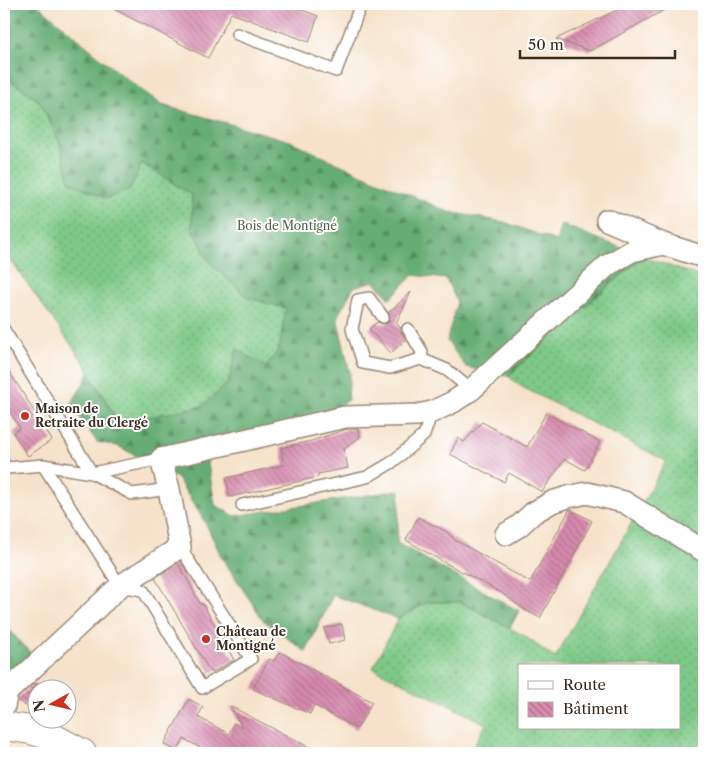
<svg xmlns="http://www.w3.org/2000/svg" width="708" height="757" font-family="'Libre Caslon Text',serif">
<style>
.grass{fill:url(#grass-dots);stroke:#5c7a52;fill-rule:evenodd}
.forest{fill:url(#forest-firs);stroke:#506c49}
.building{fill:url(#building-back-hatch)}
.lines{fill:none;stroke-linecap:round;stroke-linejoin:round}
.service-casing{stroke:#988674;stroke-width:14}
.minor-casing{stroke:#988674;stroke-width:24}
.tertiary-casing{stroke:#988674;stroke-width:30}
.service{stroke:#fff;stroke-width:11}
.minor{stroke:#fff;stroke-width:21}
.tertiary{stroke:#fff;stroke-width:28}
.poi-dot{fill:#c8321e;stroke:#fff;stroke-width:2}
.labels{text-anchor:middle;stroke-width:4;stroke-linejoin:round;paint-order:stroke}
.park-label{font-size:12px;fill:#526243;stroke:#fff}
.poi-label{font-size:12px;font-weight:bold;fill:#3b2a1e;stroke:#fff;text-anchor:start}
</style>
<defs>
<pattern id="grass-dots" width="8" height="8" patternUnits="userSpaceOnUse" patternTransform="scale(1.25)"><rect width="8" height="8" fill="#7ec987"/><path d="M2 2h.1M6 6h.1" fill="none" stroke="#68a36e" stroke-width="1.8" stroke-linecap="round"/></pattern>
<pattern id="forest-firs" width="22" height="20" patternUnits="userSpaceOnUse" patternTransform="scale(1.25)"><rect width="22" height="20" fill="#66ad74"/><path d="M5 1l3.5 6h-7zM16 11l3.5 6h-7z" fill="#558d5f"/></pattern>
<pattern id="building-back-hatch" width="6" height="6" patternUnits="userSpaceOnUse" patternTransform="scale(1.25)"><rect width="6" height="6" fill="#d78aae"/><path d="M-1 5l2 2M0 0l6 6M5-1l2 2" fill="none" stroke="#b0718d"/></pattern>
</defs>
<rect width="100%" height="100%" fill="#fff"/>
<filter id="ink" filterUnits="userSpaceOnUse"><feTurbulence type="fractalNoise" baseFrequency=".02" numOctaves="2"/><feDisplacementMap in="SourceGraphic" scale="10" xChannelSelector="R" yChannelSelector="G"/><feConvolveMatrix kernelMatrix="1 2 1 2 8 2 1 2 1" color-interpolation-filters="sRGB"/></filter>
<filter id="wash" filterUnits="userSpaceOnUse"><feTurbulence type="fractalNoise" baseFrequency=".0096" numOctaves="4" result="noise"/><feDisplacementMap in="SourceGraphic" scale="20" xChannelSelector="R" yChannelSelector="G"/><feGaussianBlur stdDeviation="1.12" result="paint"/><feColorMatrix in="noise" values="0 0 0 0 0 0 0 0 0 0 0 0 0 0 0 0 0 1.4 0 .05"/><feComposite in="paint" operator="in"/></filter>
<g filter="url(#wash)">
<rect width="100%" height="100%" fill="#f6e2ca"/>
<!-- grass -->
<path class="grass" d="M 4,75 L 40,102 L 60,143 L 70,182 L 142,163 L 192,195 L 192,228 L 248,298 L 286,308 L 279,349 L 266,367 L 228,383 L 203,406 L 119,423 L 89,373 L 87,367 L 4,251 Z
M 644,257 L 704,278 L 704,753 L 470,753 L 486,724 L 373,668 L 398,619 L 428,602 L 460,602 L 523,635 L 555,658 L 644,501 L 666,461 L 522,387 L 508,376 L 607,287 ZM 519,666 L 679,666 L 679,728 L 519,728 Z"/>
<!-- forest -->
<path class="forest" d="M 4,4 L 37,4 L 116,71 L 162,105 L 290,141 L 339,164 L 449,212 L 504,222 L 556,241 L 561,224 L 644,257 L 607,287 L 508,376 L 466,367 L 447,341 L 457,302 L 446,279 L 413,275 L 390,299 L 374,281 L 354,287 L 337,317 L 350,373 L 348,400 L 323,415 L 207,458 L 215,505 L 235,516 L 400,490 L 397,543 L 519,611 L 510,628 L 460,602 L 428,602 L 398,619 L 333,595 L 306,652 L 263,620 L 221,556 L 205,522 L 177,478 L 118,446 L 97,442 L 71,405 L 89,373 L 119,423 L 202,406 L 228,383 L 237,349 L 266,367 L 279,349 L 286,308 L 248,298 L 210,263 L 192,228 L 192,195 L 142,163 L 130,190 L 106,199 L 70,182 L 60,143 L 40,102 L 4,75 Z
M 4,615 L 5,626 L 32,654 L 4,677 Z"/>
<g id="blocks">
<!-- building -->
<path class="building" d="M 104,4 L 286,4 L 318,16 L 309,42 L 231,13 L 208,58 Z
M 630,4 L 675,4 L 590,51 L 556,39 Z
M 411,292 L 396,323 L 401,328 L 401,332 L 406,339 L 391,353 L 369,329 L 377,322 L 383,324 L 388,323 L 390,317 L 389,312 Z
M 4,363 L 52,440 L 28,456 L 13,433 L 20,428 L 4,403 Z
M 546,413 L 600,442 L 585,470 L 565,459 L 542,492 L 509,473 L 504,482 L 450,454 L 458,438 L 464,442 L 482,422 L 527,447 Z
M 347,429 L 358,429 L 360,437 L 344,449 L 348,468 L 318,474 L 318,477 L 230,497 L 226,478 L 284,465 L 281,448 L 311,441 Z
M 570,509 L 592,521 L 540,618 L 522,608 L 502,593 L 440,560 L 406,540 L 418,517 L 447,532 L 455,540 L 530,582 Z
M 178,563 L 201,605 L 203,604 L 234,660 L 211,673 L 155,578 Z
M 342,624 L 345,640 L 329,644 L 324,628 Z
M 280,652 L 372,702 L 357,729 L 314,705 L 310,714 L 253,689 L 269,659 L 274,661 Z
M 34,683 L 42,690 L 38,690 L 38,711 L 35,710 L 34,711 L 18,701 L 18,698 Z
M 189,699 L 203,707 L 198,717 L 229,734 L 234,723 L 242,727 L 230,706 L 320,753 L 210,753 L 184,739 L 177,751 L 164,744 Z"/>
</g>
</g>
<g filter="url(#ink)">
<use href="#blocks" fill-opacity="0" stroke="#988674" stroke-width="1"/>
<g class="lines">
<defs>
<path id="service" d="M 237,34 L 336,71 L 361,4
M 383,317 L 369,298 L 358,300 L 352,329 L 363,363 L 390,368 L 421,359 L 447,370 L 471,390
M 408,329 L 422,352 L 421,359
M 4,330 L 92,473 L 132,494 L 169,489
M 4,464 L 7,468 L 43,465 L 92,473 L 161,459
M 43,465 L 120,586 L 143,590 L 202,688 L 251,659 L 180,547
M 242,505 L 367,477 L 391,463 L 424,435 L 432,412"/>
<path id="minor" d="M 607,220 L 663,244 L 704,257
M 506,534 L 519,526 L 533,513 L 552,502 L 568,497 L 587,493 L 624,502 L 704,551
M 4,706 L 7,692 L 120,586 L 180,547 L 169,489 L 161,459 L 345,417 L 417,415 L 432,412 L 453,402 L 471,390 L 608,265 L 632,251 L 663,244"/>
<path id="tertiary" d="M 4,726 L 31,730 L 48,735 L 82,753"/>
</defs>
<!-- service casing -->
<use href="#service" class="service-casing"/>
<!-- minor casing -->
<use href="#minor" class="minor-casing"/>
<!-- tertiary casing -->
<use href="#tertiary" class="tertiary-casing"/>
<!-- service -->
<use href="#service" class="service"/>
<!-- minor -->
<use href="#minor" class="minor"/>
<!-- tertiary -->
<use href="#tertiary" class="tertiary"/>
</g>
</g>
<!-- markers -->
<g class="poi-dot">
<circle cx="25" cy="416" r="5"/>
<circle cx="206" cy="639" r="5"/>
</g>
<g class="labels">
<!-- park labels -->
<g class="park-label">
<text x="287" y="230">Bois de Montigné</text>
</g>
<!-- poi labels -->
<g class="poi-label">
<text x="35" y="413">Maison de<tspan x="35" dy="14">Retraite du Clergé</tspan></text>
<text x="216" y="636">Château de<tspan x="216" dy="14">Montigné</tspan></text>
</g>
</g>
<!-- margin -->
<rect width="708" height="757" fill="none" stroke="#fff" stroke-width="20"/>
<!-- legend -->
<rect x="518" y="664" width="162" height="65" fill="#ffffff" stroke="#b1aaa5"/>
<rect x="528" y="681" width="25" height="8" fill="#ffffff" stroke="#b1aaa5"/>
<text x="563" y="690" font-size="15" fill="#3b2a1e">Route</text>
<rect x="528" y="702" width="25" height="15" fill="url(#building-back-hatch)" stroke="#b1aaa5"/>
<text x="563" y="714" font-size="15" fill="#3b2a1e">Bâtiment</text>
<!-- north arrow -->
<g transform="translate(52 704) rotate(262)"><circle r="24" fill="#ffffff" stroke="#b1aaa5"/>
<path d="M0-4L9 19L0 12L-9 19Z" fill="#c8321e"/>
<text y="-8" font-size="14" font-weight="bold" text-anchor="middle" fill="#3b2a1e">N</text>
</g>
<!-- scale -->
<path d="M520 50v8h155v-8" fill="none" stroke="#3b2a1e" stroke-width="2.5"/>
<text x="528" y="50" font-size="15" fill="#3b2a1e" stroke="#ffffff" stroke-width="4" paint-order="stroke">50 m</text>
</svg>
